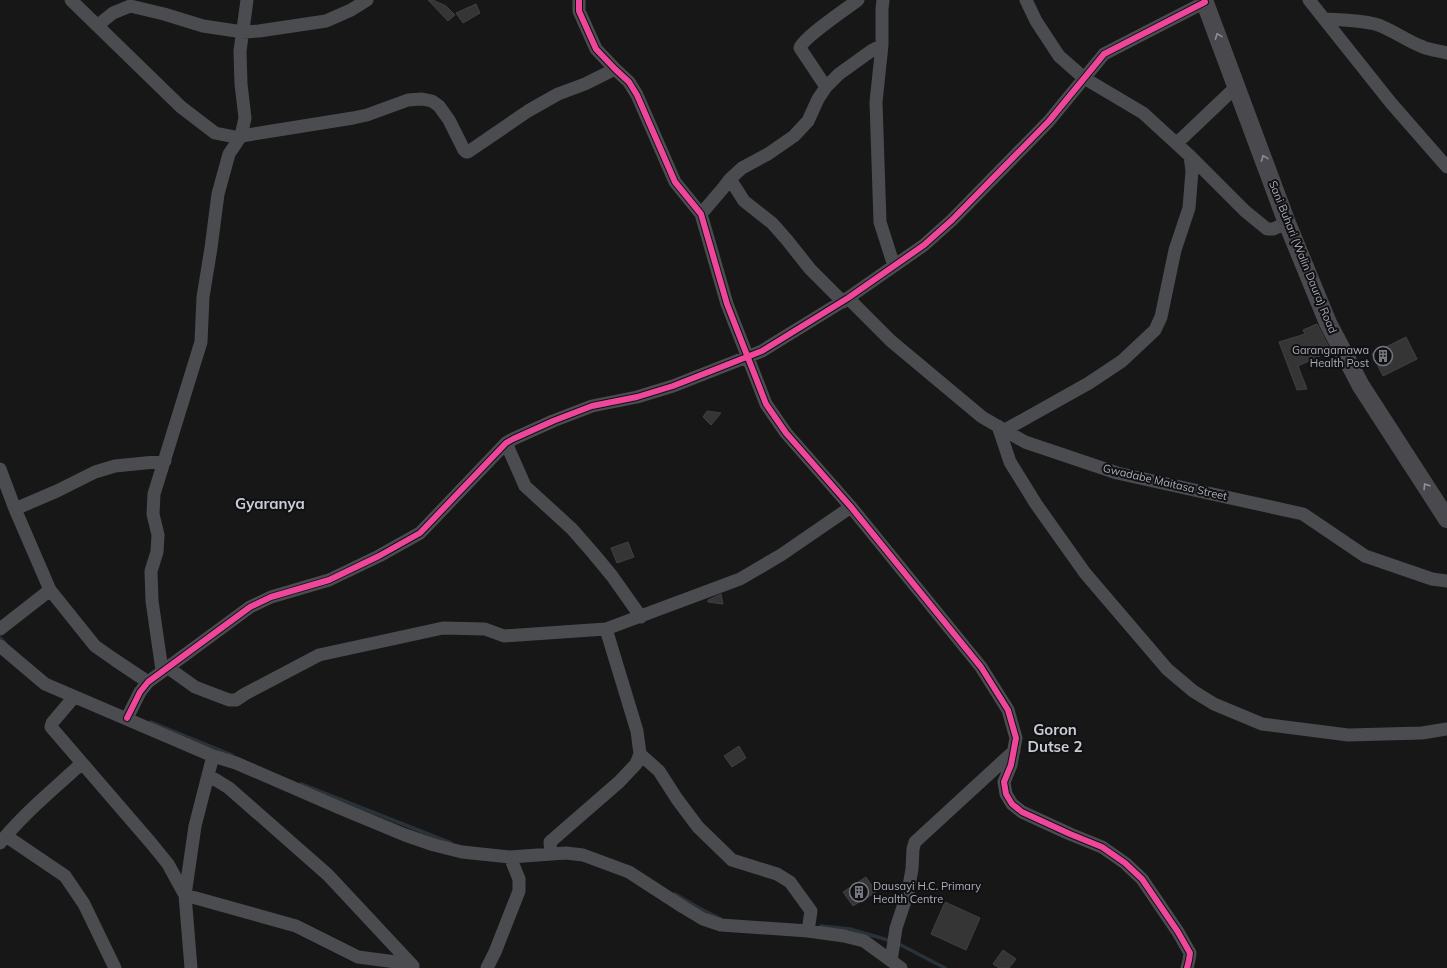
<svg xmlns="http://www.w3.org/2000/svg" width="1447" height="968" font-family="Mulish,sans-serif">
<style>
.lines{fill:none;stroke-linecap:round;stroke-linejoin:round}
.stream{stroke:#2a3239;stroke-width:3.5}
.building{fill:#353536;stroke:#3f4043}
.street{stroke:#4b4c50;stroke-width:13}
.secondary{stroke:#4a4a4e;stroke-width:18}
.cycleway-casing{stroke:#111113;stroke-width:8}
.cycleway{stroke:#ed469a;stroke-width:6}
.oneway{stroke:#8c8f98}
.labels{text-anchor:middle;stroke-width:4;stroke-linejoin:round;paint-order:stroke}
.street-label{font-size:11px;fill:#a8adb8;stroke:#111113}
.poi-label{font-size:11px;fill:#a8adb8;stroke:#111113;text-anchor:end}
.district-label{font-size:15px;font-weight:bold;fill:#c9ccd4;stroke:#111113}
</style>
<rect width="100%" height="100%" fill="#171717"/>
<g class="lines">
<!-- stream -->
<path class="stream" d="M 0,638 L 5,643
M 151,722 L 232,755
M 301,784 L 451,843
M 675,894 L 699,908 L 721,919
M 821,926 L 850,929 L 891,941
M 897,943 L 945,968"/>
</g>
<!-- building -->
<path class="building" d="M 428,0 L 433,0 L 446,6 L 455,15 L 448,21 Z
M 476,4 L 480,13 L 463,23 L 456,13 Z
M 1317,324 L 1331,351 L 1298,366 L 1307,389 L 1297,390 L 1279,342 L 1305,334 L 1303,330 Z
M 1406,337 L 1417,359 L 1383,376 L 1372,354 Z
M 707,411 L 721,413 L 711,425 L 703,417 Z
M 628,542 L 634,557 L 617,563 L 611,548 Z
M 721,594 L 723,604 L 708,602 L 708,600 Z
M 739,746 L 746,758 L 732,767 L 724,756 Z
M 866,877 L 876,892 L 853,906 L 843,892 Z
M 945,902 L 980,918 L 966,950 L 931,934 Z
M 1003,950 L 1016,959 L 1009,968 L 999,968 L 993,964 Z"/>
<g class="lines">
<!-- street -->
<path class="street" d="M 71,0 L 181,107 L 215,133 L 240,138
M 579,0 L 579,11 L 596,49 L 615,69 L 629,82 L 637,95 L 675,182 L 701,214 L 727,304 L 766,404 L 786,433 L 851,507 L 981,667 L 1008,710 L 1016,738 L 1011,765 L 1004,782 L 1006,794 L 1012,804 L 1022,812 L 1070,834 L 1102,847 L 1125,863 L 1142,879 L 1178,932 L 1190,953 L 1189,960 L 1187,968
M 883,0 L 882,9 L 882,45 L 876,102 L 880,222 L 894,266
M 1026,0 L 1036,21 L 1059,56 L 1084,78 L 1143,113 L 1190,156 L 1245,211 L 1267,229 L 1273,229 L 1287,223
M 1309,0 L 1391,103 L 1447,167
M 1325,19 C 1341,20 1358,20 1375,24 C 1392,29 1406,41 1423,47 C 1430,50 1439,51 1447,53
M 98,25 L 113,13 L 130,6 L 164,14 L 203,26 L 243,32 L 259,31 L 326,21 L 351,10 L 367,0
M 826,87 L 800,48 C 803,38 847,8 858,0
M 241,136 L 353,118 L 367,115 L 408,100 L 422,99 L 432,101 L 439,106 L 449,120 L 464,150 L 466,152 L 468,152 L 528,111 L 558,94 L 585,84 L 615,69
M 1177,143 L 1237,86
M 730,179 L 744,201 L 772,223 L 787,240 L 810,269 L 843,302
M 701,214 L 724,187 L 730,179 L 742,168 L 768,154 L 794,136 L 808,121 L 818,99 L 826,87 L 839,74 L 871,51 L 882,45
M 848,298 L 891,341 L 982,417 L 1025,442 L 1117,473 L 1303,514 L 1365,556 L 1432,579 L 1447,581
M 998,426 L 1010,462 L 1036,504 L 1085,573 L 1167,669 L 1193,691 L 1214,704 L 1262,724 L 1348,735 L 1422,733 L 1447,729
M 1005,430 L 1089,383 L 1122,361 L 1155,330 L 1161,317 L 1175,250 L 1189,208 L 1192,171 L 1190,156
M 506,443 L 525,486 L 572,529 L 593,553 L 612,576 L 641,617
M 0,469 L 15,509 L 50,590 L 95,646 L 115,660 L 148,682
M 15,509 L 57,491 L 95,472 L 115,466 L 165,461
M 0,629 L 50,590
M 0,646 L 45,684 L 213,756 L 236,763 L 340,808 L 405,835 L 434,845 L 462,852 L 510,857 L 566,853 L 583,855 L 629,872 L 683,907 L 703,919 L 721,925 L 808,931 L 844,936 L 864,941 L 901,968
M 167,667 L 195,687 L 229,700 L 236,700 L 245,694 L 319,655 L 443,628 L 485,629 L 504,636 L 606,629 L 740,579 L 781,555 L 851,507
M 162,670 L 152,601 L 151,571 L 157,552 L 158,535 L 153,514 L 154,494 L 201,342 L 203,297 L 211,248 L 218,194 L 229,154 L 241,136 L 245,118 L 241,84 L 240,51 L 247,0
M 74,697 L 52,723 L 51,727 L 151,843 L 168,864 L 185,895 L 296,926 L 358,957 L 411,964
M 127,718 L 140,692 L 148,682 L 250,607 L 271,597 L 329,580 L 379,556 L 420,533 L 506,443 L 513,439 L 553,421 L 592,406 L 637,397 L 673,386 L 762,351 L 848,298 L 924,245 L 952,220 L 1049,121 L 1104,54 L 1205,2
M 640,754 L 659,771 L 677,799 L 698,827 L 732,860 L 777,874 L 790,882 L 811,911 L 808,931
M 208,775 L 229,788 L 328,875 L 413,966
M 6,836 L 65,876 L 84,904 L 115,968
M 0,843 C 24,813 54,789 82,763
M 551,854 L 550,842 L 619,782 L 636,764 L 640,754 L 637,731 L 606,629
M 891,961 L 896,928 L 908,892 L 912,869 L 913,849 L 915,842 L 1014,751
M 191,968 L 185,895 L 195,826 L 213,756
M 487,968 L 495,952 L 519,891 L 519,879 L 510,857"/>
<!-- secondary -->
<path class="secondary" d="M 1204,0 L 1287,223 L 1328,323 L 1361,386 L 1447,519"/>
<defs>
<path id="cycleway" d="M 579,0 L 579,11 L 596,49 L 615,69 L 629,82 L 637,95 L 675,182 L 701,214 L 727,304 L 766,404 L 786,433 L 851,507 L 981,667 L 1008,710 L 1016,738 L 1011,765 L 1004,782 L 1006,794 L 1012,804 L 1022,812 L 1070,834 L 1102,847 L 1125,863 L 1142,879 L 1178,932 L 1190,953 L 1189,960 L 1187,968
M 127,718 L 140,692 L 148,682 L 250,607 L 271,597 L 329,580 L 379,556 L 420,533 L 506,443 L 513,439 L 553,421 L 592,406 L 637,397 L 673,386 L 762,351 L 848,298 L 924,245 L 952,220 L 1049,121 L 1104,54 L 1205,2"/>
</defs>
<!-- cycleway casing -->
<use href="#cycleway" class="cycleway-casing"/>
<!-- cycleway -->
<use href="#cycleway" class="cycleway"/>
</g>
<!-- one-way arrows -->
<defs><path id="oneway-chevron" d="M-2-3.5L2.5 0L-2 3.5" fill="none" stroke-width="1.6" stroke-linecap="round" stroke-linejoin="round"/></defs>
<g class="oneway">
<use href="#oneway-chevron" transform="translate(1218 36) rotate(-111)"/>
<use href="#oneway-chevron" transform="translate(1264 158) rotate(-110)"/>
<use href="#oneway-chevron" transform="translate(1426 486) rotate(-122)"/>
</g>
<!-- icons -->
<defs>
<symbol id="building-ring" viewBox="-11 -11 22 22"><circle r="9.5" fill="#111113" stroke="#757880" stroke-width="1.5"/><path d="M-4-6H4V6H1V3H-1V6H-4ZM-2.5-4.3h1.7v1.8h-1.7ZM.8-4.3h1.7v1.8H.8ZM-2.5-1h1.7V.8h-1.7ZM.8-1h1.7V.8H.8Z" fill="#757880"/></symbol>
</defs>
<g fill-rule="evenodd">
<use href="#building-ring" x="1372" y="345" width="22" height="22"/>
<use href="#building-ring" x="848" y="881" width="22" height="22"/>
</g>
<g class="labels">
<!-- street labels -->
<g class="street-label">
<text transform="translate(1303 257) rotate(68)" y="4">Sani Buhari (Walin Daura) Road</text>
<text transform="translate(1165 482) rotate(13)" y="4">Gwadabe Maitasa Street</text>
</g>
<!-- poi labels -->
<g class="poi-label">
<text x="1369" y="354">Garangamawa<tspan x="1369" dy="13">Health Post</tspan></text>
<text x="873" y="890" text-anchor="start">Dausayi H.C. Primary<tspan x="873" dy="13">Health Centre</tspan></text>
</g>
<!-- district labels -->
<g class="district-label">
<text x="270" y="509">Gyaranya</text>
<text x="1055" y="735">Goron<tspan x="1055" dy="17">Dutse 2</tspan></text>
</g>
</g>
</svg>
